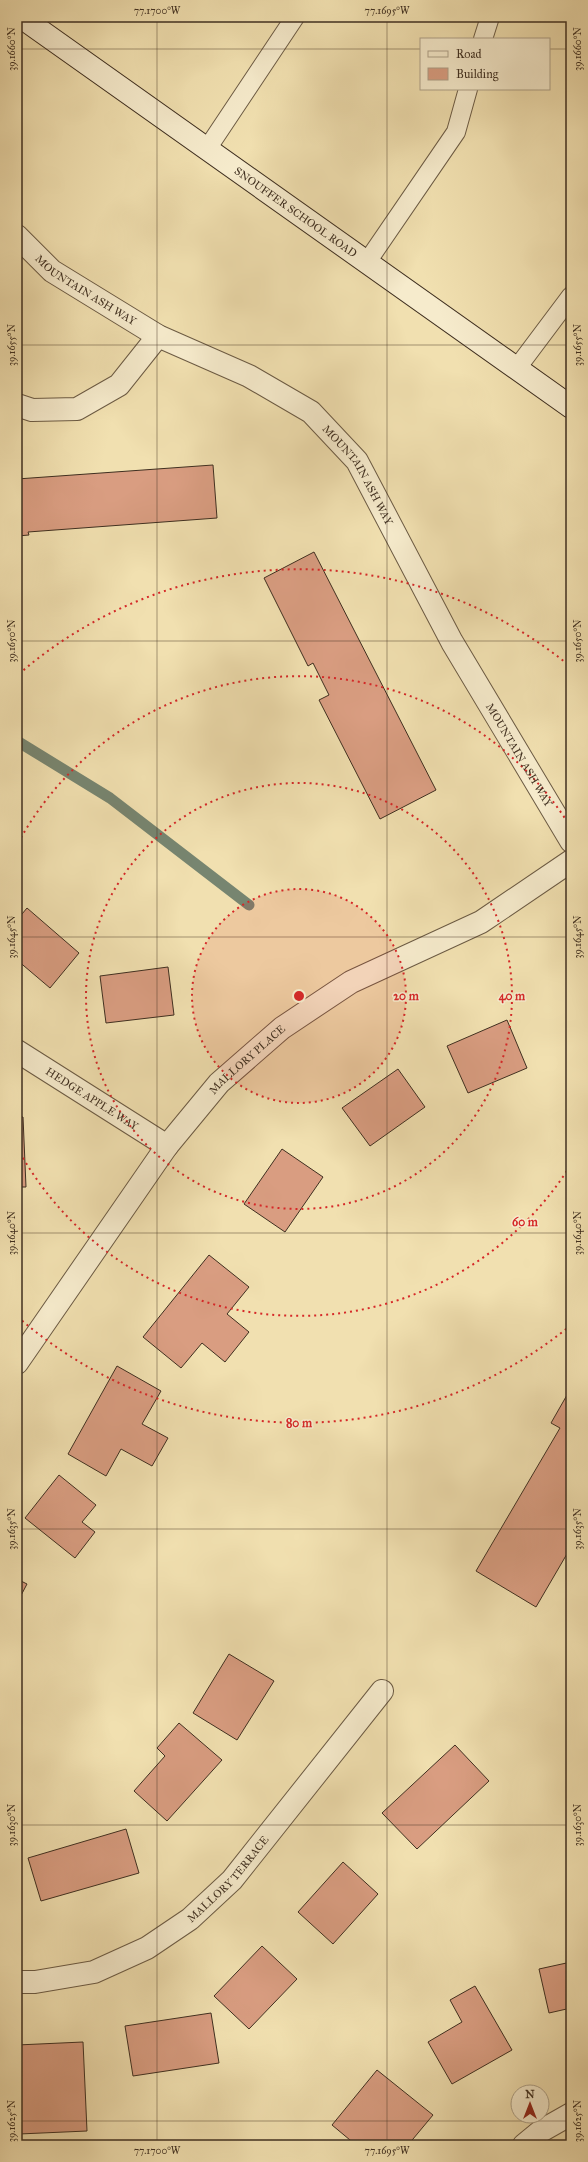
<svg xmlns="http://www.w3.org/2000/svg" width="588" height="2162" font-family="'IM FELL Great Primer',serif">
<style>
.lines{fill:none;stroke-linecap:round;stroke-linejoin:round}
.stream{stroke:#778570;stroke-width:11}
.building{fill:#d99d81;stroke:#3f2f20}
.lane-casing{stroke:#6c5b44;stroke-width:20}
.street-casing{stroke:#6c5b44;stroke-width:24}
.secondary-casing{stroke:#3f2f20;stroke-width:24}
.lane{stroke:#f6ebcc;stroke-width:18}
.street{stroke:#f6ebcc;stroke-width:22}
.secondary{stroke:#f6ebcc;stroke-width:22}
.ticks{fill:none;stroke:#3f2f20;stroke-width:1;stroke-opacity:0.45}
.ring{fill:none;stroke:#d62828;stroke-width:2;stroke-dasharray:2 4}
.labels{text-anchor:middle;stroke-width:3;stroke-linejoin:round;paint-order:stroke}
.street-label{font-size:11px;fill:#3f2f20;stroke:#f6ebcc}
.centre{fill:#d62828;stroke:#f6ebcc;stroke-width:2}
.ring-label{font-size:12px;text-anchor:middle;font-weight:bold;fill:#d62828;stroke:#f6ebcc;stroke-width:3;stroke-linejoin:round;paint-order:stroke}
.neatline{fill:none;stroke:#3f2f20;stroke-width:1.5}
.ticks-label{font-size:10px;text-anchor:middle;fill:#3f2f20}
</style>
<rect width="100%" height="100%" fill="#f1e0b0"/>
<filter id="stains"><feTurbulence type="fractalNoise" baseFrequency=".005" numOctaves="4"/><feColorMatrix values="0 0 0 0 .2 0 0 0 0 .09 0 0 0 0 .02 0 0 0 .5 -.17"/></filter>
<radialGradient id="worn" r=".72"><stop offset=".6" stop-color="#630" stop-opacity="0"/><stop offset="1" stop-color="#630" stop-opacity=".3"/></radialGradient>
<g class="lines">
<!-- stream -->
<path class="stream" d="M 17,741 L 110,798 L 249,905"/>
</g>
<!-- building -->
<path class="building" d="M 213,465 L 217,518 L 28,532 L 29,535 L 17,536 L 17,479 Z
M 314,552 L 436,790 L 380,819 L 319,700 L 329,695 L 313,663 L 308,666 L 264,578 Z
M 27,908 L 79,953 L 50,988 L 17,960 L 17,920 Z
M 168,967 L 174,1015 L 106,1023 L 100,976 Z
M 507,1020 L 527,1068 L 468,1093 L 447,1046 Z
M 398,1069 L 425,1107 L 370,1146 L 342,1108 Z
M 17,1117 L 23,1117 L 26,1187 L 17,1187 Z
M 282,1149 L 323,1177 L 285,1232 L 244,1204 Z
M 209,1255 L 249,1287 L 227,1314 L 249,1332 L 225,1362 L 202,1343 L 181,1368 L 143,1337 Z
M 117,1366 L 161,1391 L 142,1424 L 168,1438 L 152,1466 L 121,1449 L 106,1476 L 68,1454 Z
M 567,1395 L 571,1397 L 571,1547 L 536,1607 L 476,1571 L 560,1428 L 551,1423 Z
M 59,1475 L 96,1505 L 82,1522 L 95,1532 L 75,1558 L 25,1518 Z
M 17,1579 L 27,1584 L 17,1603 Z
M 229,1654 L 274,1681 L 237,1740 L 193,1713 Z
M 179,1723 L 222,1760 L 167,1821 L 134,1791 L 165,1756 L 157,1748 Z
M 455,1745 L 489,1781 L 417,1849 L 382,1813 Z
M 126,1829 L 139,1873 L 41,1901 L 28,1858 Z
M 343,1862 L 378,1894 L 333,1944 L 298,1912 Z
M 262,1946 L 297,1979 L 249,2029 L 214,1996 Z
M 571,1962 L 571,2008 L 549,2013 L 539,1969 Z
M 475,1986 L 512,2050 L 452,2084 L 428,2042 L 462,2022 L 450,2000 Z
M 211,2013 L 219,2063 L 133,2076 L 125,2026 Z
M 83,2042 L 87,2131 L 19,2134 L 17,2045 Z
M 377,2070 L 433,2115 L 408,2145 L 356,2145 L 332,2125 Z"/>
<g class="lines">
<defs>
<path id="lane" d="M 483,39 L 490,17
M 207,149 L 295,17
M 367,262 L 456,132 L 468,89
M 517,368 L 571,296"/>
<g id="street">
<path id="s1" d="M 17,236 L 52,271 L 158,336 L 249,376 L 311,412 L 357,461 L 452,642 L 571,841"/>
<path d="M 17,405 L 32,410 L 77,409 L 119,385 L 158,336"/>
<path id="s2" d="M 17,1051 L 167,1146"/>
<path id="s3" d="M 17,1363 L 167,1146 L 219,1083 L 282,1028 L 351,982 L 481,922 L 571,861"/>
<path id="s4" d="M 17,1982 L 35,1982 L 94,1972 L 147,1948 L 190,1919 L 232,1880 L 382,1691"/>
<path d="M 524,2145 L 541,2131 L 571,2114"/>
</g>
<g id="secondary">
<path id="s5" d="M 21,17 L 571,407"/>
</g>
</defs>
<!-- lane casing -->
<use href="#lane" class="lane-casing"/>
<!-- street casing -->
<use href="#street" class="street-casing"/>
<!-- secondary casing -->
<use href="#secondary" class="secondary-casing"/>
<!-- lane -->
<use href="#lane" class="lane"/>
<!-- street -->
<use href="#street" class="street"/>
<!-- secondary -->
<use href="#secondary" class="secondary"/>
</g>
<!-- ticks -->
<path class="ticks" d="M 157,17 L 157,2145M 387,17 L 387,2145M 17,49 L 421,49M 549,49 L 571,49M 17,345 L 571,345M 17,641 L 571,641M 17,937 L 571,937M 17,1233 L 571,1233M 17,1529 L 571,1529M 17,1825 L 571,1825M 17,2121 L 571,2121"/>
<!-- distance rings -->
<circle cx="299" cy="996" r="107" fill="#d62828" fill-opacity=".12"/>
<g class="ring">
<circle cx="299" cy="996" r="107"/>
<circle cx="299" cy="996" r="213"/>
<path d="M570 1166A320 320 0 0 1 18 1149M18 843A320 320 0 0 1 570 826"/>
<path d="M571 1325A427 427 0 0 1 19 1318M19 674A427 427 0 0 1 571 667"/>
</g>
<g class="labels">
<!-- street labels -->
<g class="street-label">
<text dy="4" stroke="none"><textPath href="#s5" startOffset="337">SNOUFFER SCHOOL ROAD</textPath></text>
<text dy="4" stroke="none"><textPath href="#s1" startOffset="88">MOUNTAIN ASH WAY</textPath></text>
<text dy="4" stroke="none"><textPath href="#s1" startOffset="424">MOUNTAIN ASH WAY</textPath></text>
<text dy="4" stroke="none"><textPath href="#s1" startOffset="748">MOUNTAIN ASH WAY</textPath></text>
<text dy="4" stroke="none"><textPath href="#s3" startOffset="382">MALLORY PLACE</textPath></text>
<text dy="4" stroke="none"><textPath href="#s2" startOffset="89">HEDGE APPLE WAY</textPath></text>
<text dy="4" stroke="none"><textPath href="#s4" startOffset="243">MALLORY TERRACE</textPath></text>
</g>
</g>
<circle cx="299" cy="996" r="6" class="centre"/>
<g class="ring-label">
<text x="406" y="1000">20 m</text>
<text x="512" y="1000">40 m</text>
<text x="525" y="1226">60 m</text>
<text x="299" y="1427">80 m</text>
</g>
<!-- margin -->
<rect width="588" height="2162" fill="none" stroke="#f1e0b0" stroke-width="44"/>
<!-- legend -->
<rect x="420" y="38" width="130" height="52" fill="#f6ebcc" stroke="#ada087"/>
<rect x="428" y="51" width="20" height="6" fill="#f6ebcc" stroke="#ada087"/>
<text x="456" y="58" font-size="12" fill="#3f2f20">Road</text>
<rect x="428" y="68" width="20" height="12" fill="#d99d81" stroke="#ada087"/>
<text x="456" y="78" font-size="12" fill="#3f2f20">Building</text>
<!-- north arrow -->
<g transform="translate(530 2104)"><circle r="19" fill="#f6ebcc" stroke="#ada087"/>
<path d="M0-3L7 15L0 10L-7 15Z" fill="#8f2418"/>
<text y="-6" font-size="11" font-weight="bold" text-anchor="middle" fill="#3f2f20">N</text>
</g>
<rect x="22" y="22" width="544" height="2118" class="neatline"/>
<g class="ticks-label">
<text x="157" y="14">77.1700°W</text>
<text x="387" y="14">77.1695°W</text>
<text transform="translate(11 49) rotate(-90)" y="4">39.1660°N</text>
<text transform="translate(577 49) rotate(-90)" y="4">39.1660°N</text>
<text transform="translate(11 345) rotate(-90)" y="4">39.1655°N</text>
<text transform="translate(577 345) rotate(-90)" y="4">39.1655°N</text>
<text transform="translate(11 641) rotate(-90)" y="4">39.1650°N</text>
<text transform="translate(577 641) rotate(-90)" y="4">39.1650°N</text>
<text transform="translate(11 937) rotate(-90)" y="4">39.1645°N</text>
<text transform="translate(577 937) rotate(-90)" y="4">39.1645°N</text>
<text transform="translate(11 1233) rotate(-90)" y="4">39.1640°N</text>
<text transform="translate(577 1233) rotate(-90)" y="4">39.1640°N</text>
<text transform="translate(11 1529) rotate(-90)" y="4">39.1635°N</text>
<text transform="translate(577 1529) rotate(-90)" y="4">39.1635°N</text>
<text transform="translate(11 1825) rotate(-90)" y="4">39.1630°N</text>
<text transform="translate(577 1825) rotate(-90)" y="4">39.1630°N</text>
<text transform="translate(11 2121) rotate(-90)" y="4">39.1625°N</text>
<text transform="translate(577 2121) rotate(-90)" y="4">39.1625°N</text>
<text x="157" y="2154">77.1700°W</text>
<text x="387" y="2154">77.1695°W</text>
</g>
<rect width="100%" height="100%" filter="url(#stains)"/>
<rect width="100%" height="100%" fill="url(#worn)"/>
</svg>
